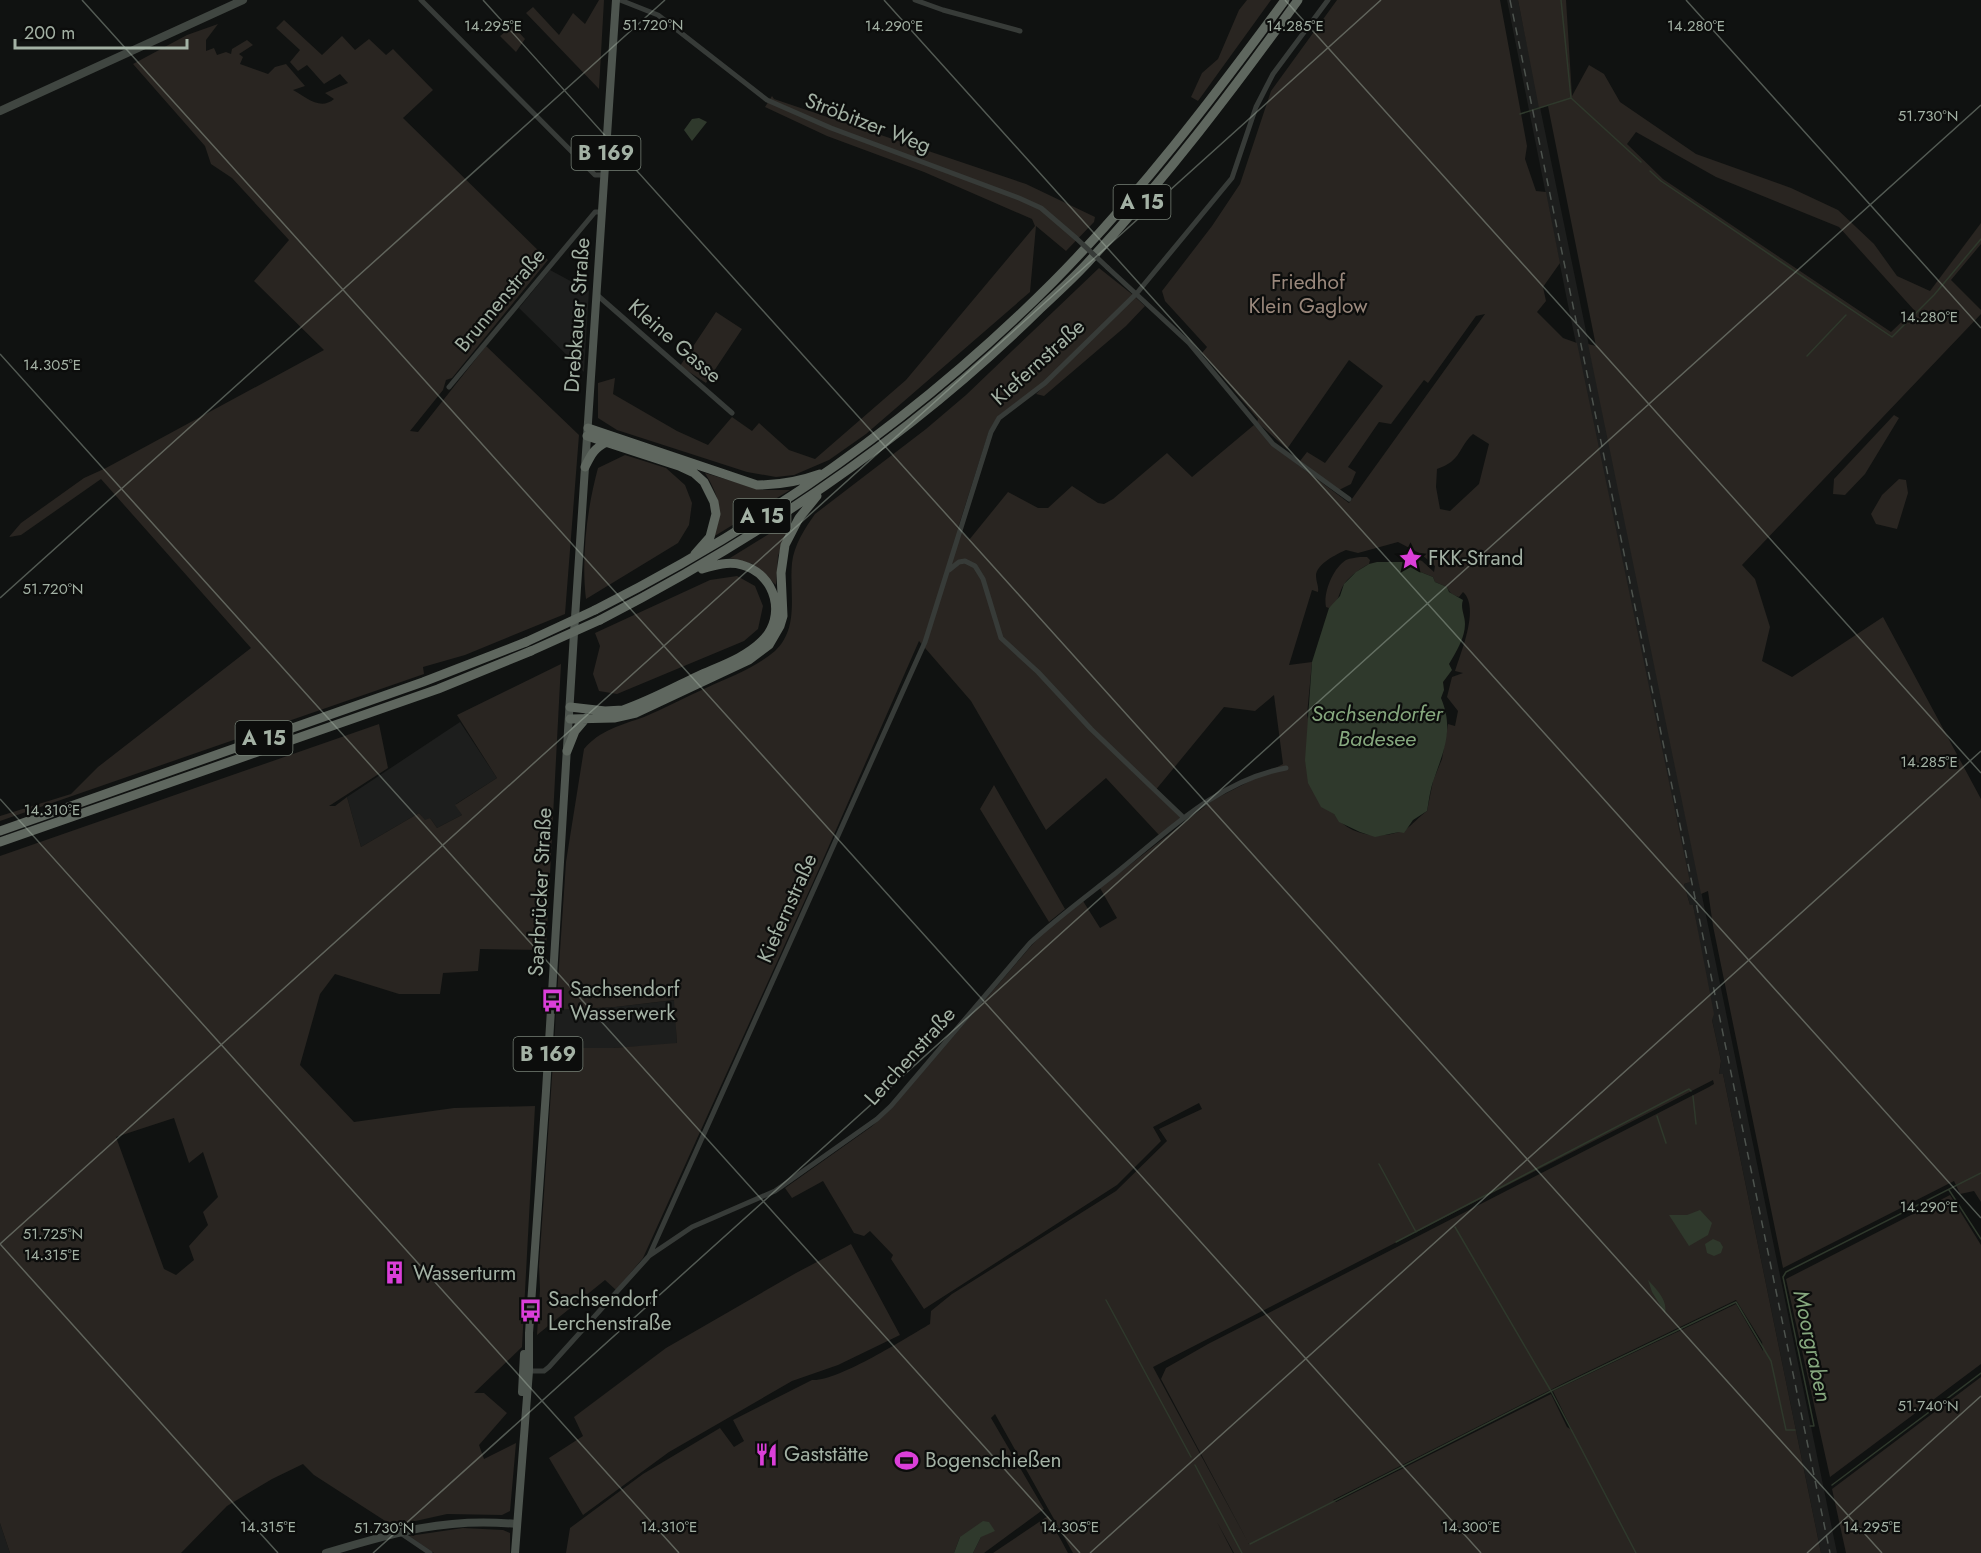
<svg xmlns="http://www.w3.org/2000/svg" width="1981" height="1553" font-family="Jost,sans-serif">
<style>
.built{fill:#1d1e1d}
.green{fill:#292521;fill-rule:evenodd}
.water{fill:#2f392c}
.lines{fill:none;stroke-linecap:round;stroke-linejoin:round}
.stream{stroke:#2f392c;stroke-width:1.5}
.street{stroke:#373b38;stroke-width:5}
.secondary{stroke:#404641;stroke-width:8}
.primary{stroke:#4e554f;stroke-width:8}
.highway{stroke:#5f675f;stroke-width:9}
.rail{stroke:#4d534e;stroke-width:1.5;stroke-dasharray:8 6;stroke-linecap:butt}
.street-bridge{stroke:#373b38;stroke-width:5}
.highway-bridge{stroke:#5f675f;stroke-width:9}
.ticks{fill:none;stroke:#a3b1a4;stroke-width:1.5;stroke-opacity:0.45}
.labels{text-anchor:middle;stroke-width:4.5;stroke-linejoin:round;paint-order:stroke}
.shield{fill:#0c0d0c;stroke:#768076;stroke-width:1.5}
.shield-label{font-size:20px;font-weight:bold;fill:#a3b1a4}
.street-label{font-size:21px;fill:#a3b1a4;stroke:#0c0d0c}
.park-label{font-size:21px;fill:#9a887c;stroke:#0c0d0c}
.poi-label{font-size:21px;fill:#a3b1a4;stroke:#0c0d0c;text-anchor:start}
.water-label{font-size:22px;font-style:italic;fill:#86a87e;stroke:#0c0d0c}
.ticks-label{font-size:15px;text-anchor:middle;fill:#a3b1a4;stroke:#0c0d0c;stroke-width:4.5;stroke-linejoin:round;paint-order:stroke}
</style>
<rect width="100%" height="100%" fill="#101211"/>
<!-- built -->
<path class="built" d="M 1507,0 L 1518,0 L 1837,1553 L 1821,1553 L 1723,1074 L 1719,1074 L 1721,1061 L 1712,1020 L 1693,905 L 1690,905 L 1684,884 L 1689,882 L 1568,305 Z
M 550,270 L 589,291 L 584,372 L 519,308 Z
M 460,722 L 497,778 L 456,804 L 462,815 L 437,828 L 430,818 L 425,821 L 419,813 L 361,847 L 347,797 Z
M 675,1000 L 677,1044 L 613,1048 L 554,1048 L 556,1010 L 615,1007 Z
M 0,1523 L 10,1553 L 0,1553 Z"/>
<!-- green -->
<path class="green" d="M 599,0 L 604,0 L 599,89 L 526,13 L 533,7 L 559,35 L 573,13 L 585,24 Z
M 1247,0 L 1271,0 L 1198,101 L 1191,97 L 1202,73 L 1218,59 L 1239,10 Z
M 1337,0 L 1500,0 L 1527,146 L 1525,159 L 1536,191 L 1546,192 L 1560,263 L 1543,287 L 1546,301 L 1537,312 L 1563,338 L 1577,343 L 1690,882 L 1684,884 L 1690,905 L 1693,905 L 1714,1014 L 1712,1020 L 1721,1061 L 1719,1074 L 1723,1074 L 1821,1553 L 1234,1553 L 1217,1522 L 1233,1553 L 1073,1553 L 995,1414 L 991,1418 L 1044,1509 L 984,1553 L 973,1553 L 981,1537 L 960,1537 L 954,1553 L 566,1553 L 570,1528 L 643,1474 L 720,1428 L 734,1447 L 744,1441 L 733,1420 L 812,1380 C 837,1382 906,1338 930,1324 L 931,1311 L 952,1294 L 1116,1191 L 1167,1141 L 1159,1129 L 1202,1109 L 1199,1103 L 1153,1127 L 1161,1141 L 1117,1185 L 924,1309 L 891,1259 L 893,1255 L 870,1231 L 864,1236 L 854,1233 L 823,1181 L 792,1198 L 785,1188 L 871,1127 L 892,1108 L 1031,946 L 1045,931 L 1083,901 L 1100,928 L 1117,918 L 1100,888 L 1213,800 L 1283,764 L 1274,695 L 1255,711 L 1224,707 L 1154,792 L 1181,818 L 1159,835 L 1106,778 L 1046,830 L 971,701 L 919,641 L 814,880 L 643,1258 L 616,1290 L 605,1280 L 537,1335 L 540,1290 L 539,1266 L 554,1048 L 613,1048 L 677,1043 L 674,1000 L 615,1007 L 556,1010 L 566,862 L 584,749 C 600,730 621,725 644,717 C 665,708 686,697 706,688 C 730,677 755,668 775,651 C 800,628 789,592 792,563 C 794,545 805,528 815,514 L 926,429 L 966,395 L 1099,268 L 1133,295 L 1044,382 L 998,416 L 989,431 L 958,528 L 969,540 L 1008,492 L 1038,508 L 1048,508 L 1072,486 L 1098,503 L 1104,504 L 1113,499 L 1167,453 L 1192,477 L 1254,425 L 1274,447 L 1349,503 L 1485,314 L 1476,316 L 1428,383 L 1424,380 L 1391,424 L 1379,422 L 1348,467 L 1356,472 L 1351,484 L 1339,490 L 1300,461 L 1307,452 L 1325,463 L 1383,386 L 1349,360 L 1287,449 L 1257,422 L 1258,419 L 1202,353 L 1207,347 L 1165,301 L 1162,291 L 1212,226 L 1240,184 L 1271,91 ZM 1473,434 L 1489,444 L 1479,484 L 1450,511 L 1440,509 L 1436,487 L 1437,469 C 1442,467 1447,465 1451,462 C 1461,454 1463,442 1473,434 ZM 1398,542 L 1421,554 L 1435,566 L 1434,572 L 1422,561 L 1414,558 L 1407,562 L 1418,571 L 1433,577 L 1435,582 L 1447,587 C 1449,593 1453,595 1459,597 L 1463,592 C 1480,607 1461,652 1455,671 L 1463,673 L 1452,677 L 1447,697 L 1458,711 L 1455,726 L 1448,724 L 1442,759 L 1433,781 L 1427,811 C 1420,816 1411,826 1406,829 C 1382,841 1348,836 1334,814 L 1307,715 L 1312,662 L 1289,665 L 1312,590 L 1318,592 C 1319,586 1316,582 1316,576 C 1316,564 1337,554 1346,550 L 1358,553 ZM 1713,1080 L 1714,1084 L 1709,1087 L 1208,1344 L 1166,1368 L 1161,1379 L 1249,1544 L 1153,1367 ZM 1736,1300 L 1762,1342 L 1763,1351 L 1736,1304 L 1553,1391 L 1572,1430 L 1567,1427 L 1551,1394 L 1336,1502 L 1333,1500 L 1564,1383 Z
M 1518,0 L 1566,0 L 1572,96 L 1589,65 L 1604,74 L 1620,102 L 1696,154 L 1791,188 L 1838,210 L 1874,244 L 1897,276 L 1930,291 L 1981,223 L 1981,244 L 1951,280 L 1981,310 L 1981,314 L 1742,565 L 1755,579 L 1770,627 L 1762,661 L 1792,677 L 1883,617 L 1981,799 L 1981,1202 L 1974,1191 L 1960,1194 L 1954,1181 L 1783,1268 L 1713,926 L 1708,891 L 1701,894 L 1588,344 L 1596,346 L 1548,106 L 1558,102 L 1539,108 ZM 1636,132 L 1716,177 L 1839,227 L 1914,310 L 1891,332 L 1663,179 L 1627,144 Z
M 284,20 L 322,55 L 342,36 L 355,50 L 369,39 L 386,55 L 393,49 L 433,90 L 403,118 L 548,260 L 452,378 L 446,380 L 443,390 L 410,431 L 418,432 L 486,346 L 579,435 L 565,614 L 465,655 L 423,667 L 424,674 L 0,821 L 0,816 L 71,794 L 98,767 L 251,648 L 101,479 L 21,535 L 9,537 L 21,523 L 84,478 L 106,468 L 324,350 L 254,281 L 289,240 L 232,178 L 211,164 L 205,146 L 133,64 L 187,35 L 218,24 L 206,40 L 206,51 L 214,48 L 217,55 L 226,52 L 231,54 L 232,49 L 247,40 L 253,45 L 239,54 L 243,57 L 240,64 L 268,74 L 275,67 L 286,64 L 305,86 L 293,90 C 306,97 320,111 334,99 L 325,93 L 348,83 L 340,74 L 324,84 L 307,65 L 298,71 L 290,62 L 300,50 L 276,28 Z
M 513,26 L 525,39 L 516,52 L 500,36 Z
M 772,96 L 774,99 L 1026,184 L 1095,217 L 1094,222 L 1066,251 L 1036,226 L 1030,292 L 866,434 L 829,460 L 794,475 L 776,477 L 747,472 L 617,430 L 598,418 L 598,383 L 615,378 L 613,394 L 677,431 L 708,445 L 732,417 L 752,431 L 759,423 L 789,450 L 815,459 L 906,380 L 1035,226 L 1032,219 L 924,172 L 827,136 L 765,107 Z
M 1135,297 L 1145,306 L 1126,326 L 1044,396 L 1036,394 Z
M 716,312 L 742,329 L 706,383 L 680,366 Z
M 1894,415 L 1899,418 L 1865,474 L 1845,495 L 1833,494 L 1834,479 Z
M 625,455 L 666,468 L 685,485 L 692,503 L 689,525 L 678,543 L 586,599 C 581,558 587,508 598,468 Z
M 705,473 L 762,490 L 790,490 L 713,537 C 725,513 718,494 705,473 Z
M 1899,479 L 1906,480 L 1908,493 L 1897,529 L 1876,524 L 1871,514 L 1882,495 Z
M 785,524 L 788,529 L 778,556 L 776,585 L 753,564 L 730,558 Z
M 1360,557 L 1367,557 L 1370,560 L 1369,564 C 1361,568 1350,576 1345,583 C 1338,592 1341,600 1329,608 L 1326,607 C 1323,593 1333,568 1346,560 C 1350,558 1355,558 1360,557 Z
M 737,576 L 755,586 L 763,606 L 758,629 L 744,641 L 617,694 L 599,691 L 593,674 L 600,646 L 595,633 L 710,580 Z
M 561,664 L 546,950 L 480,949 L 478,971 L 443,973 L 440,994 L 399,994 L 335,974 L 320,994 L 300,1065 L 354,1122 L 454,1108 L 535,1106 L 522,1347 L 474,1393 L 484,1393 L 507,1413 L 479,1445 L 484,1459 L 516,1443 L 510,1511 L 502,1515 L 447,1514 L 393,1526 L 314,1475 L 303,1464 L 272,1479 L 227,1506 L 181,1553 L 10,1553 L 0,1523 L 0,856 L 379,724 L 388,768 L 329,806 L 335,806 L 347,797 L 361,847 L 419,813 L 425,820 L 430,818 L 437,828 L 462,815 L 455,805 L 497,778 L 457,715 ZM 174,1118 L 189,1163 L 203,1152 L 218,1197 L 203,1212 L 208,1225 L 189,1246 L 194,1260 L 176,1275 L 164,1269 L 116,1137 Z
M 994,785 L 1065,909 L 1049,922 L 980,809 Z
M 1950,1195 L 1981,1245 L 1981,1364 L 1830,1477 L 1786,1279 Z
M 851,1244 L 900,1335 L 838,1365 L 792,1381 L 669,1452 L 583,1515 L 549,1458 L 583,1436 L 574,1417 L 666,1348 L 796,1273 Z
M 1981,1377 L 1981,1553 L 1846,1553 L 1832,1489 Z
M 1048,1516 L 1068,1553 L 993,1553 Z
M 463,1528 L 503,1530 L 510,1533 L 510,1553 L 434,1553 L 409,1536 Z"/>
<!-- water -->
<path class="water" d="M 699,118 L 707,122 L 692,141 L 684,130 L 692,119 Z
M 1377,562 L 1407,562 L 1418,571 L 1433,577 L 1435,582 L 1447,587 L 1449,592 L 1463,600 C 1460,608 1465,615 1465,624 C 1465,638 1456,652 1449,664 L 1452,670 L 1443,682 L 1444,690 L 1441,698 C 1454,729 1444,750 1434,779 C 1430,789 1429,801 1427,811 L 1413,820 L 1404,833 L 1399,832 L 1375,837 L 1360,832 L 1339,822 L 1334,814 L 1321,807 L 1308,783 L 1305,760 L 1312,662 L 1329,608 L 1340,596 L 1344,584 L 1356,572 L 1369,564 Z
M 1700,1210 L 1712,1223 L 1708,1235 L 1689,1246 L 1669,1215 L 1687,1215 Z
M 1713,1239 L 1720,1242 L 1723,1247 L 1721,1253 L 1714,1256 L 1707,1253 L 1705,1244 Z
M 1648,1280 C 1656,1289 1668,1300 1665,1313 L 1652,1292 Z
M 983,1521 L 989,1522 L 995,1531 L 981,1537 L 973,1553 L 954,1553 L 960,1537 Z"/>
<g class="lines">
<!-- stream -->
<path class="stream" d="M 1561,0 L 1571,98
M 1520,114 L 1571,98 L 1641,162
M 1650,171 L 1661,181 L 1892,337 L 1934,295 L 1981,239
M 1807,356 L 1846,315
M 1693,1096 L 1696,1124
M 1657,1116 L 1666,1143
M 1379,1164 L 1416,1232
M 1949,1190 L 1981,1239
M 1455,1227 L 1551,1391 L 1636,1553
M 1396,1242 L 1689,1089 L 1691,1091
M 1106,1300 L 1191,1457
M 1810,1426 L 1814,1426 L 1783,1277 L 1786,1272 L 1981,1173
M 1195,1465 L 1242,1553
M 1832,1485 L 1981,1373
M 1250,1544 L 1551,1391 L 1736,1302 L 1771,1361 L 1786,1430 L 1795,1430"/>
<!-- street -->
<path class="street" d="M 421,0 L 595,175 L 605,175
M 620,0 L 658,15 L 767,100 L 831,128 L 1019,198 L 1041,208 L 1076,238
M 915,0 L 943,10 L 1020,31
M 1108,268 L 1189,343 L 1273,444 L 1349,499
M 596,294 L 732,413
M 449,387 L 595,212 L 602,212
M 949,570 L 959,562 L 965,561 L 975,566 L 983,579 L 1001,638 L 1038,672 L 1091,729 L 1184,818
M 649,1256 L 925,642 L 991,432 L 999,418 L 1045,383 L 1137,293 L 1232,178 L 1256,107 L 1273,74 L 1328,0
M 529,1371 L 544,1371 L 549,1367 L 649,1256 L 692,1227 L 775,1191 L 877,1119 L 891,1106 L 1030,943 C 1057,918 1087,896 1116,873 C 1167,832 1219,780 1286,768
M 399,1532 L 430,1553"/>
<!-- secondary -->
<path class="secondary" d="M 0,111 L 243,0
M 326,1553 C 393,1533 445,1517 516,1524"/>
<!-- primary -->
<path class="primary" d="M 522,1392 L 524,1354
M 515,1553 L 529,1371 L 529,1333 L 546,1091 L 574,633 L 616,0"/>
<!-- highway -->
<path class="highway" d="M 588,428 L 757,485 C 780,485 798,482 820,474
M 587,436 L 679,466 L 694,473 L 704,482 L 714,502 L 716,514 L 710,537 L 695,554
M 585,467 C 591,455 594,448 607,442
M 595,610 C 764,525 919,416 1053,282 C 1139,195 1213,98 1285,0
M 600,620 C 761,537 911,436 1040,309 C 1057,293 1075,277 1091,259 C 1166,178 1233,90 1298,0
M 570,707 L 605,711 L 623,710 C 649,701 673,688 698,676 C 720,666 745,658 762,641 C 787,617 776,574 742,565 C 729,561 715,565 702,569
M 570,719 L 614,718 L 636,713 L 749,660 L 769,645 L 780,626 L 783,616 L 781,573 L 785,545 L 799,518 L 817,496
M 567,751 L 575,731 L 586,718
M 0,831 L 423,682 L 526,642
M 0,842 L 438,689 L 531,651"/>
<!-- rail -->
<path class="rail" d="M 1510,0 L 1830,1553"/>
<!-- street-bridge -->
<path class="street-bridge" d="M 1076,238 L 1108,268"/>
<!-- highway-bridge -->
<path class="highway-bridge" d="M 526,642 L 595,610
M 531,651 L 600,620"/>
</g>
<!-- ticks -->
<path class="ticks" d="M 82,0 L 1481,1553M 483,0 L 1882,1553M 884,0 L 1981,1218M 1285,0 L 1981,773M 1686,0 L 1981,328M 0,354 L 1080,1553M 0,598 L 665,0M 0,799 L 679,1553M 0,1244 L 278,1553M 0,1244 L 1381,0M 373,1553 L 1981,105M 1090,1553 L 1981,751M 1807,1553 L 1981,1396"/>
<!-- icons -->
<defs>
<symbol id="sight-bare" viewBox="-9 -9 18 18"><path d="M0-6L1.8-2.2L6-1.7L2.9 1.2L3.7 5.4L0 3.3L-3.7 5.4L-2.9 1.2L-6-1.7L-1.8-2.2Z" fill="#db3fd9" stroke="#0c0d0c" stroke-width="2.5" paint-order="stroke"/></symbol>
<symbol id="bus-bare" viewBox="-9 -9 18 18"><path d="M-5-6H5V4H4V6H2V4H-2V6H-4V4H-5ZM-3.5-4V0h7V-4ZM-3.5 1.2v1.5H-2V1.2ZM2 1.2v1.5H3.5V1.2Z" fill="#db3fd9" stroke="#0c0d0c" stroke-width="2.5" paint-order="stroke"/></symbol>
<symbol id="building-bare" viewBox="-9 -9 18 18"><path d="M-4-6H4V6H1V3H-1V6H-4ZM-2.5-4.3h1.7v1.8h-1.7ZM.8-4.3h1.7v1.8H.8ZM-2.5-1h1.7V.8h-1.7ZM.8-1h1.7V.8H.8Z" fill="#db3fd9" stroke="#0c0d0c" stroke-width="2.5" paint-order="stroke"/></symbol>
<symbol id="restaurant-bare" viewBox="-9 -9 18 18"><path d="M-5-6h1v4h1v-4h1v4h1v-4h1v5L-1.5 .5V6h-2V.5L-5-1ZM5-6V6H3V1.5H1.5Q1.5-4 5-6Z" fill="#db3fd9" stroke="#0c0d0c" stroke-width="2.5" paint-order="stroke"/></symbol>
<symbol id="stadium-bare" viewBox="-9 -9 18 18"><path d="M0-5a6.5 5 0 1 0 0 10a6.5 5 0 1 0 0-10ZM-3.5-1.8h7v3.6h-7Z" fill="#db3fd9" stroke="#0c0d0c" stroke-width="2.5" paint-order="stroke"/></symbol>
</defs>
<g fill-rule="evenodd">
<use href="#sight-bare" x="1394" y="542" width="33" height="33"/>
<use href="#bus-bare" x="536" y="984" width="33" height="33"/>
<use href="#building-bare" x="378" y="1256" width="33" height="33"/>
<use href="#bus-bare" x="514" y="1294" width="33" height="33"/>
<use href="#restaurant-bare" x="750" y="1438" width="33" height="33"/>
<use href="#stadium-bare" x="890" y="1444" width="33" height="33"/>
</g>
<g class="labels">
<!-- shield labels -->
<g class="shield">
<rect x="571.5" y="136" width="69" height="34" rx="4.5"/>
<rect x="1113.5" y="185" width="57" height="34" rx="4.5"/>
<rect x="733.5" y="499" width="57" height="34" rx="4.5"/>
<rect x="235.5" y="721" width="57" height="34" rx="4.5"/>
<rect x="513.5" y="1037" width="69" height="34" rx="4.5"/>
</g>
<g class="shield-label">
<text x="606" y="160">B 169</text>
<text x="1142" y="209">A 15</text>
<text x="762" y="523">A 15</text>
<text x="264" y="745">A 15</text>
<text x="548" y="1061">B 169</text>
</g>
<!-- street labels -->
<g class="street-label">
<text transform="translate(868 123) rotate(21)" y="7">Ströbitzer Weg</text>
<text transform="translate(500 300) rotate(-50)" y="7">Brunnenstraße</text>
<text transform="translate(577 315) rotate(-86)" y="7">Drebkauer Straße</text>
<text transform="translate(675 341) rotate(41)" y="7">Kleine Gasse</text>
<text transform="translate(1038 362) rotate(-42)" y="7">Kiefernstraße</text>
<text transform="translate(540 892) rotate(-87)" y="7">Saarbrücker Straße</text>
<text transform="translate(787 908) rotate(-66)" y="7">Kiefernstraße</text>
<text transform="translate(910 1056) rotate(-48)" y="7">Lerchenstraße</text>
</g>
<!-- park labels -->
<g class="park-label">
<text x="1308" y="289">Friedhof<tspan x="1308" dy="24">Klein Gaglow</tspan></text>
</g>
<!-- poi labels -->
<g class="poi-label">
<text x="1428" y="565">FKK-Strand</text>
<text x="570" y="996">Sachsendorf<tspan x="570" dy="24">Wasserwerk</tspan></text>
<text x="413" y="1280">Wasserturm</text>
<text x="548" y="1306">Sachsendorf<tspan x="548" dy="24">Lerchenstraße</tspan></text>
<text x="784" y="1461">Gaststätte</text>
<text x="925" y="1467">Bogenschießen</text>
</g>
<!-- water labels -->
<g class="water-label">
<text x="1377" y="721">Sachsendorfer<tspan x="1377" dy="25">Badesee</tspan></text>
<text transform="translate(1813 1346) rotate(78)" y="8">Moorgraben</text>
</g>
</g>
<g class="ticks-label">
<text x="653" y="30">51.720°N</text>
<text x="493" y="31">14.295°E</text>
<text x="894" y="31">14.290°E</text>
<text x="1295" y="31">14.285°E</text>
<text x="1696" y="31">14.280°E</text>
<text x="1928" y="121">51.730°N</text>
<text x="1929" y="322">14.280°E</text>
<text x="52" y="370">14.305°E</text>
<text x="53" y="594">51.720°N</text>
<text x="1929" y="767">14.285°E</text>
<text x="52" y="815">14.310°E</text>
<text x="1929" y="1212">14.290°E</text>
<text x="53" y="1239">51.725°N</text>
<text x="52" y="1260">14.315°E</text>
<text x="1928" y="1411">51.740°N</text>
<text x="268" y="1532">14.315°E</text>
<text x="669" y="1532">14.310°E</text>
<text x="1070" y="1532">14.305°E</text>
<text x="1471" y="1532">14.300°E</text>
<text x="1872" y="1532">14.295°E</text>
<text x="384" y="1533">51.730°N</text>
</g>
<!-- scale -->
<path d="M15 39v9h172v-9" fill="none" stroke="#a3b1a4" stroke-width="3"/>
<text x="24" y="39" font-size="18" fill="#a3b1a4" stroke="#0c0d0c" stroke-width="4.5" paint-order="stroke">200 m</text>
</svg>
